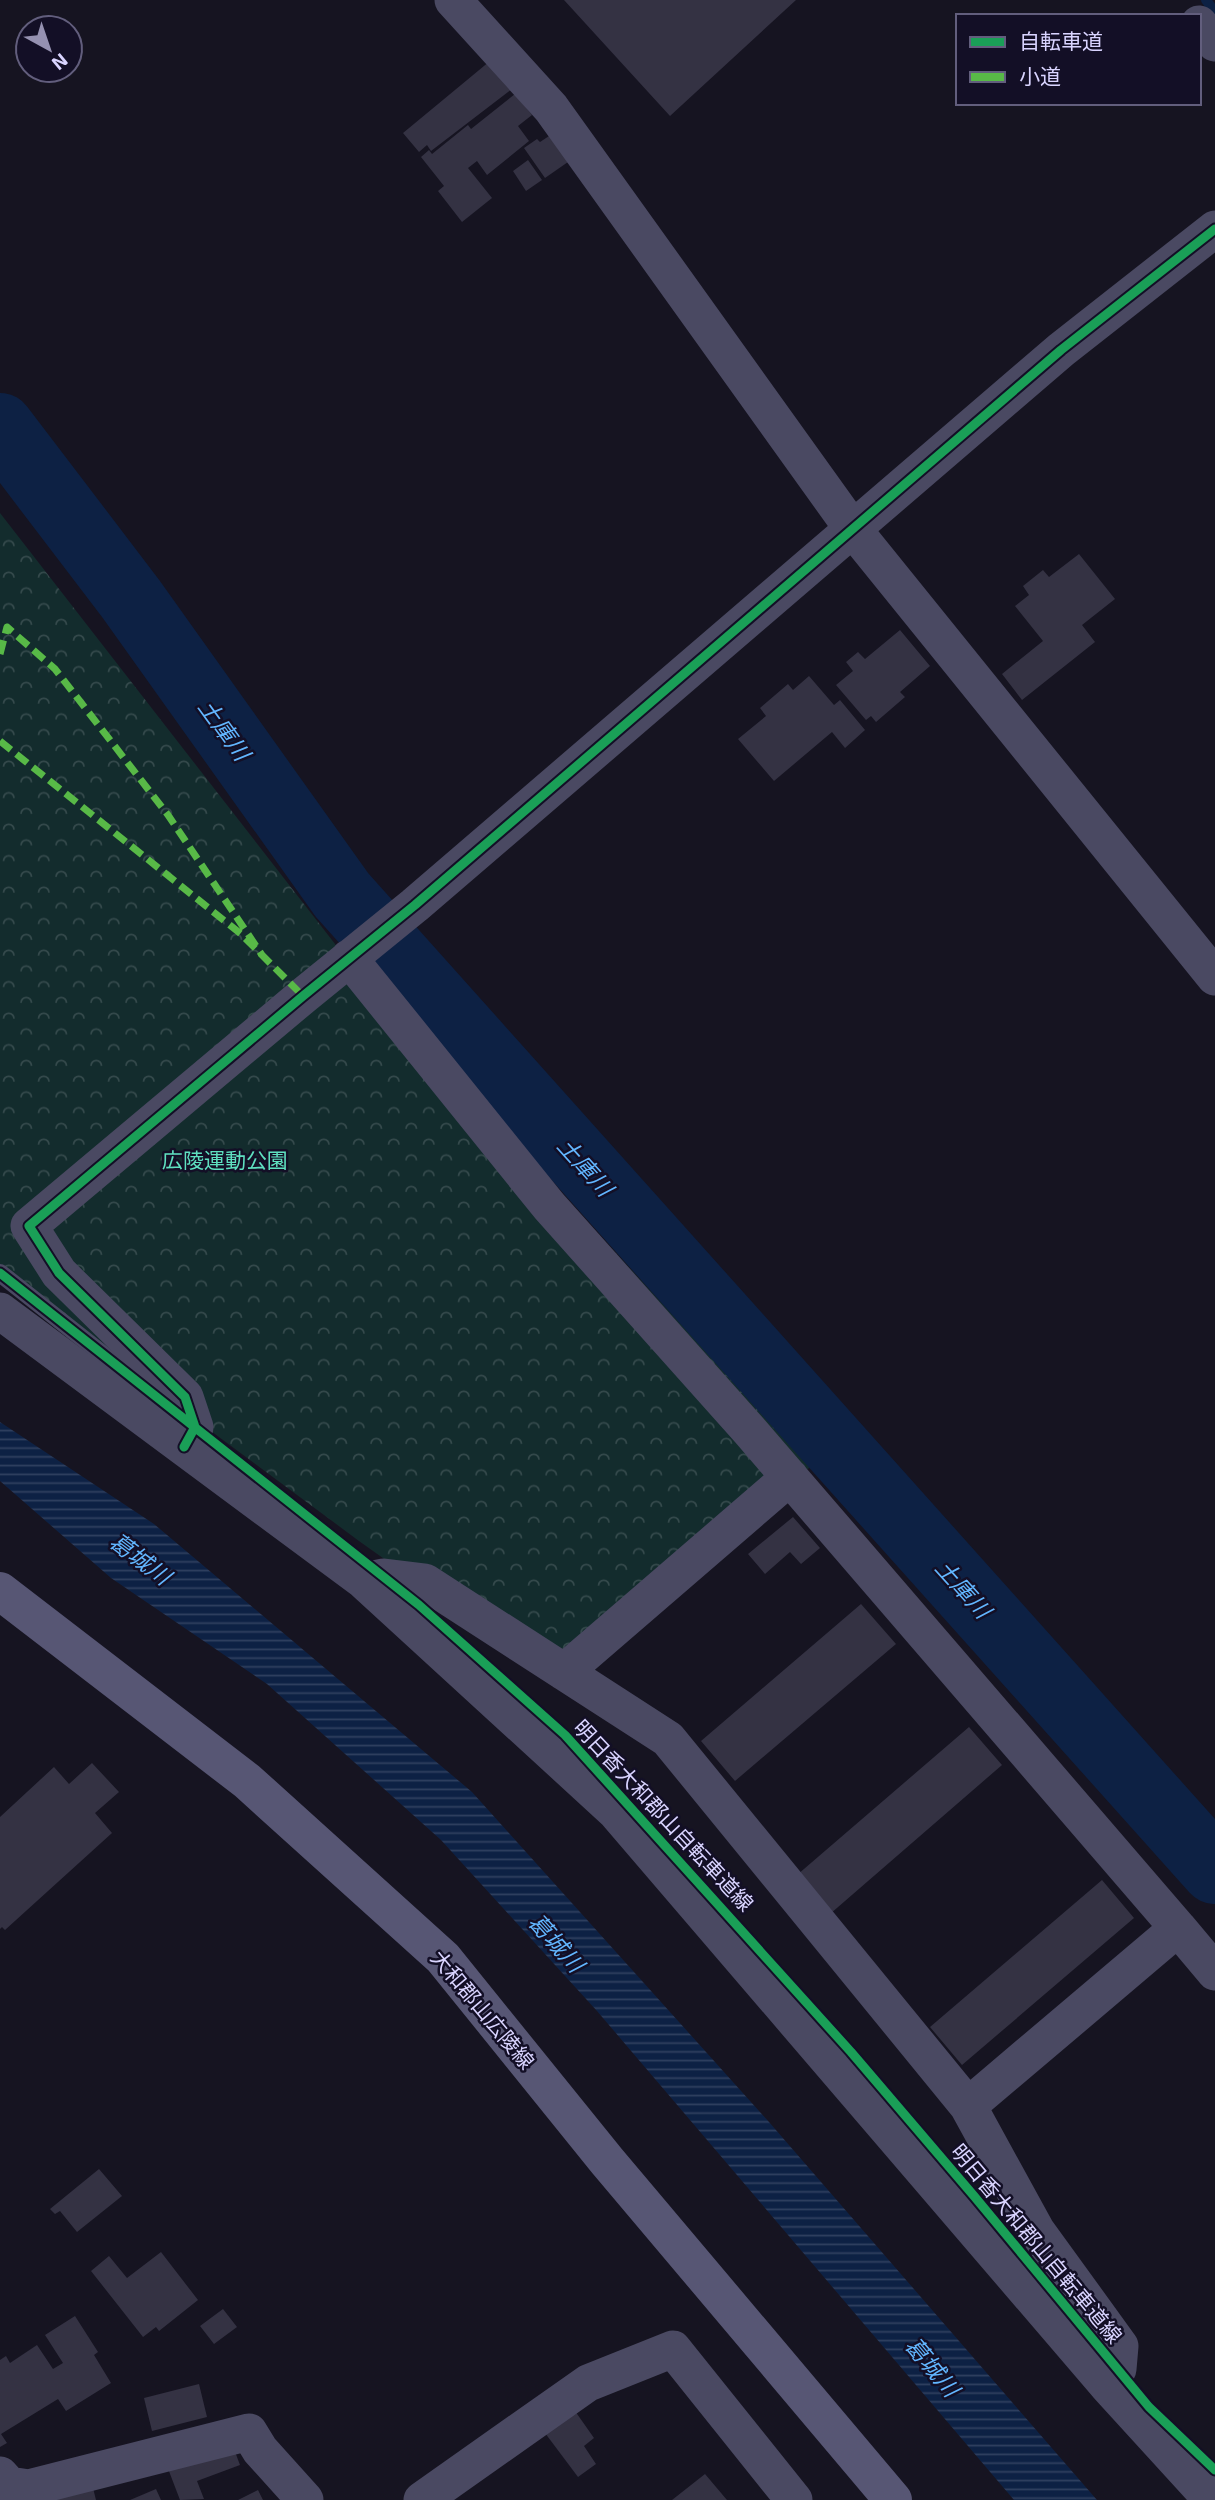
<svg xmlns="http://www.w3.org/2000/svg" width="1215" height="2500" font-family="'Exo 2','Noto Sans JP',sans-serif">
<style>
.park{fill:url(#park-crowns)}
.water{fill:url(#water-rules)}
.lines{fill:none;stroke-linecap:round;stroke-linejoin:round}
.stream{stroke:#0d2144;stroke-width:10}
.river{stroke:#0d2144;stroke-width:68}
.building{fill:#343243}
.lane{stroke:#4a4962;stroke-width:18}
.street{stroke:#4a4962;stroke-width:37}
.secondary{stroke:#575674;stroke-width:38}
.quiet{stroke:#58b947;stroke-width:7;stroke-dasharray:14 7;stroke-linecap:butt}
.cycleway-casing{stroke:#130f26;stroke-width:13}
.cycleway{stroke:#1a9f57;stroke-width:9}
.labels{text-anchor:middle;stroke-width:5;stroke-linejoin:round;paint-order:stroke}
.park-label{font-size:21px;fill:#5fe0c0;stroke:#130f26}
.street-label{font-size:21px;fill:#d9d4ff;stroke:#130f26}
.water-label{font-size:23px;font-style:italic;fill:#62b6ff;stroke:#130f26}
</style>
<defs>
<pattern id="park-crowns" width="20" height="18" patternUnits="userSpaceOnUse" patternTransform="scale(1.75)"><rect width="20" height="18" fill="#132c2d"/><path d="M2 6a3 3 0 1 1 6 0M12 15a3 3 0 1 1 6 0" fill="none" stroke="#354a4c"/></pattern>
<pattern id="water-rules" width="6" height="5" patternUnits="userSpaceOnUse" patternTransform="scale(1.75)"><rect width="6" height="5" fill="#0d2144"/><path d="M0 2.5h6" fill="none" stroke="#304060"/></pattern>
</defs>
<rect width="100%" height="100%" fill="#161421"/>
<!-- park -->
<path class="park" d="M 0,513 L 349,962 L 811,1466 L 571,1692 L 359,1541 L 0,1274 Z"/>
<!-- water -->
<path class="water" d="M 0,1422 L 154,1524 L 472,1792 L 769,2122 L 1097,2500 L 1014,2500 L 597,2011 L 441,1840 L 267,1684 L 111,1578 L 0,1481 Z"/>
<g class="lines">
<!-- stream -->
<path class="stream" d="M 1206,0 L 1215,12"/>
<!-- river -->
<path class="river" d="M 0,427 L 131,599 L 342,895 L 1215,1870"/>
</g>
<!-- building -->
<path class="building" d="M 564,0 L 796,0 L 670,116 Z
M 490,61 L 512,89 L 431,151 L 427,145 L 419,152 L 403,133 Z
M 515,94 L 532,115 L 518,126 L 529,141 L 487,175 L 477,161 L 468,168 L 492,198 L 462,222 L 438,191 L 444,186 L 421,157 L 429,150 L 432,154 L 468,125 L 471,129 Z
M 549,136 L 568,162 L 545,178 L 524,148 L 537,139 L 540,142 Z
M 528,160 L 542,180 L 526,191 L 513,171 Z
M 1079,554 L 1115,599 L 1082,625 L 1095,642 L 1022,700 L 1002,674 L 1043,641 L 1015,606 L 1029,595 L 1023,586 L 1043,570 L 1049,577 Z
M 900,630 L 930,666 L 900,692 L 905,697 L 876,722 L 871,716 L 866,720 L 836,685 L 853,671 L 846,662 L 858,652 L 865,659 Z
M 809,676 L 834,705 L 840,700 L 865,730 L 845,748 L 832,732 L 774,781 L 738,739 L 766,716 L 760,708 L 788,684 L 793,690 Z
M 793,1517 L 820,1548 L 801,1564 L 790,1552 L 765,1574 L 748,1554 Z
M 861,1604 L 896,1644 L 735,1781 L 701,1741 Z
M 969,1727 L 1002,1765 L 830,1914 L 797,1875 Z
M 92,1763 L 119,1792 L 95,1813 L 112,1833 L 5,1930 L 2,1927 L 0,1929 L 0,1817 L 54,1767 L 69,1784 Z
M 1102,1880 L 1134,1918 L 962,2065 L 930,2027 Z
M 99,2169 L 122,2196 L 77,2232 L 60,2211 L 55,2214 L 50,2209 Z
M 161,2252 L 198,2300 L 159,2331 L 156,2327 L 143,2337 L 91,2271 L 109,2256 L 127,2278 Z
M 223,2309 L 237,2327 L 214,2344 L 200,2326 Z
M 75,2316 L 98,2352 L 94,2355 L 111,2383 L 66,2411 L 58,2399 L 1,2434 L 7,2443 L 0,2447 L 0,2360 L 6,2356 L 10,2363 L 37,2345 L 53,2369 L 63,2363 L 45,2335 Z
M 199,2384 L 207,2417 L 152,2431 L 144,2398 Z
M 575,2411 L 594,2438 L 584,2446 L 596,2464 L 578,2477 L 545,2433 Z
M 234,2449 L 240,2465 L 197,2481 L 204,2499 L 180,2500 L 167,2466 Z
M 705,2474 L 727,2500 L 672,2500 Z
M 92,2484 L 96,2500 L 52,2500 Z
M 156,2489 L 161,2500 L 130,2500 Z
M 258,2490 L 263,2500 L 238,2500 Z"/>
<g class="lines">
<!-- lane -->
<path class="lane" d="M 0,1273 L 187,1421"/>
<!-- street -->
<path class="street" d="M 453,0 L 551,108 L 852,528 L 1215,977
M 1199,24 L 1215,43
M 349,958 L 549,1206 L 749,1430 L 1178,1928
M 0,1311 L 364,1581 L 615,1811 L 1108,2386 L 1212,2500
M 184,1447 L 195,1427 L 185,1397 L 59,1273 L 29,1226 L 303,996 L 415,905 L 1061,350 L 1215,229
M 364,1581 L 384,1577 L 425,1582 L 668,1739 L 968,2106 L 1036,2230 L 1120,2346 L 1118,2369 L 1108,2386
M 564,1672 L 790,1477
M 968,2106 L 1178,1928 L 1215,1972
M 0,2475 L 9,2485 L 29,2488 L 249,2432 L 260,2450 L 305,2500
M 422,2500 L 588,2383 L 673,2349 L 794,2500"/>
<!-- secondary -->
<path class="secondary" d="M 0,1591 L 247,1781 L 443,1958 L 607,2161 L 893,2500"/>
<!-- quiet -->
<path class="quiet" d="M 0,654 L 7,627 L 55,669 L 168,815 L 262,955
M 0,741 L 241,934 L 303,996"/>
<defs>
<path id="cycleway" d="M 0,1273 L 419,1605 L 565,1735 L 851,2052 L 974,2196 L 1149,2407 L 1215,2470
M 184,1447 L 195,1427 L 185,1397 L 59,1273 L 29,1226 L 303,996 L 415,905 L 1061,350 L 1215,229"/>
</defs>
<!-- cycleway casing -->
<use href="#cycleway" class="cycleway-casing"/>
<!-- cycleway -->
<use href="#cycleway" class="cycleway"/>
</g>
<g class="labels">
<!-- park labels -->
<g class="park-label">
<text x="225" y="1168">広陵運動公園</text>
</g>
<!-- street labels -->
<g class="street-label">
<text transform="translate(663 1816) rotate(47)" y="7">明日香大和郡山自転車道線</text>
<text transform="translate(482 2010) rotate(50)" y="7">大和郡山広陵線</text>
<text transform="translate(1036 2244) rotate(50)" y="7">明日香大和郡山自転車道線</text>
</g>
<!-- water labels -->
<g class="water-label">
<text transform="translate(224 730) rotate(54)" y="8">土庫川</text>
<text transform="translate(585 1167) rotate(48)" y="8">土庫川</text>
<text transform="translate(140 1559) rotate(37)" y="8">葛城川</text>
<text transform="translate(963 1589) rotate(48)" y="8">土庫川</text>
<text transform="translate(556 1943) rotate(48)" y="8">葛城川</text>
<text transform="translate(932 2367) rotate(50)" y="8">葛城川</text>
</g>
</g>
<!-- legend -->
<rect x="956" y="14" width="245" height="91" fill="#130f26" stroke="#625e7d" stroke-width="2"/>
<rect x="970" y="37" width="35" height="10" fill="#1a9f57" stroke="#625e7d" stroke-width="2"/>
<text x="1019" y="49" font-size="21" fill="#d9d4ff">自転車道</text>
<rect x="970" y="72" width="35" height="10" fill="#58b947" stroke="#625e7d" stroke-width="2"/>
<text x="1019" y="84" font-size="21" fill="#d9d4ff">小道</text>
<!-- north arrow -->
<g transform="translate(49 49) rotate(140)"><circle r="33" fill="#130f26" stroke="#625e7d" stroke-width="2"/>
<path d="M0-5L12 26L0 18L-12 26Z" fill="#9591b1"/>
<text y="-10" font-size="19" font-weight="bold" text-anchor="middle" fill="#d9d4ff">N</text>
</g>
</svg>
